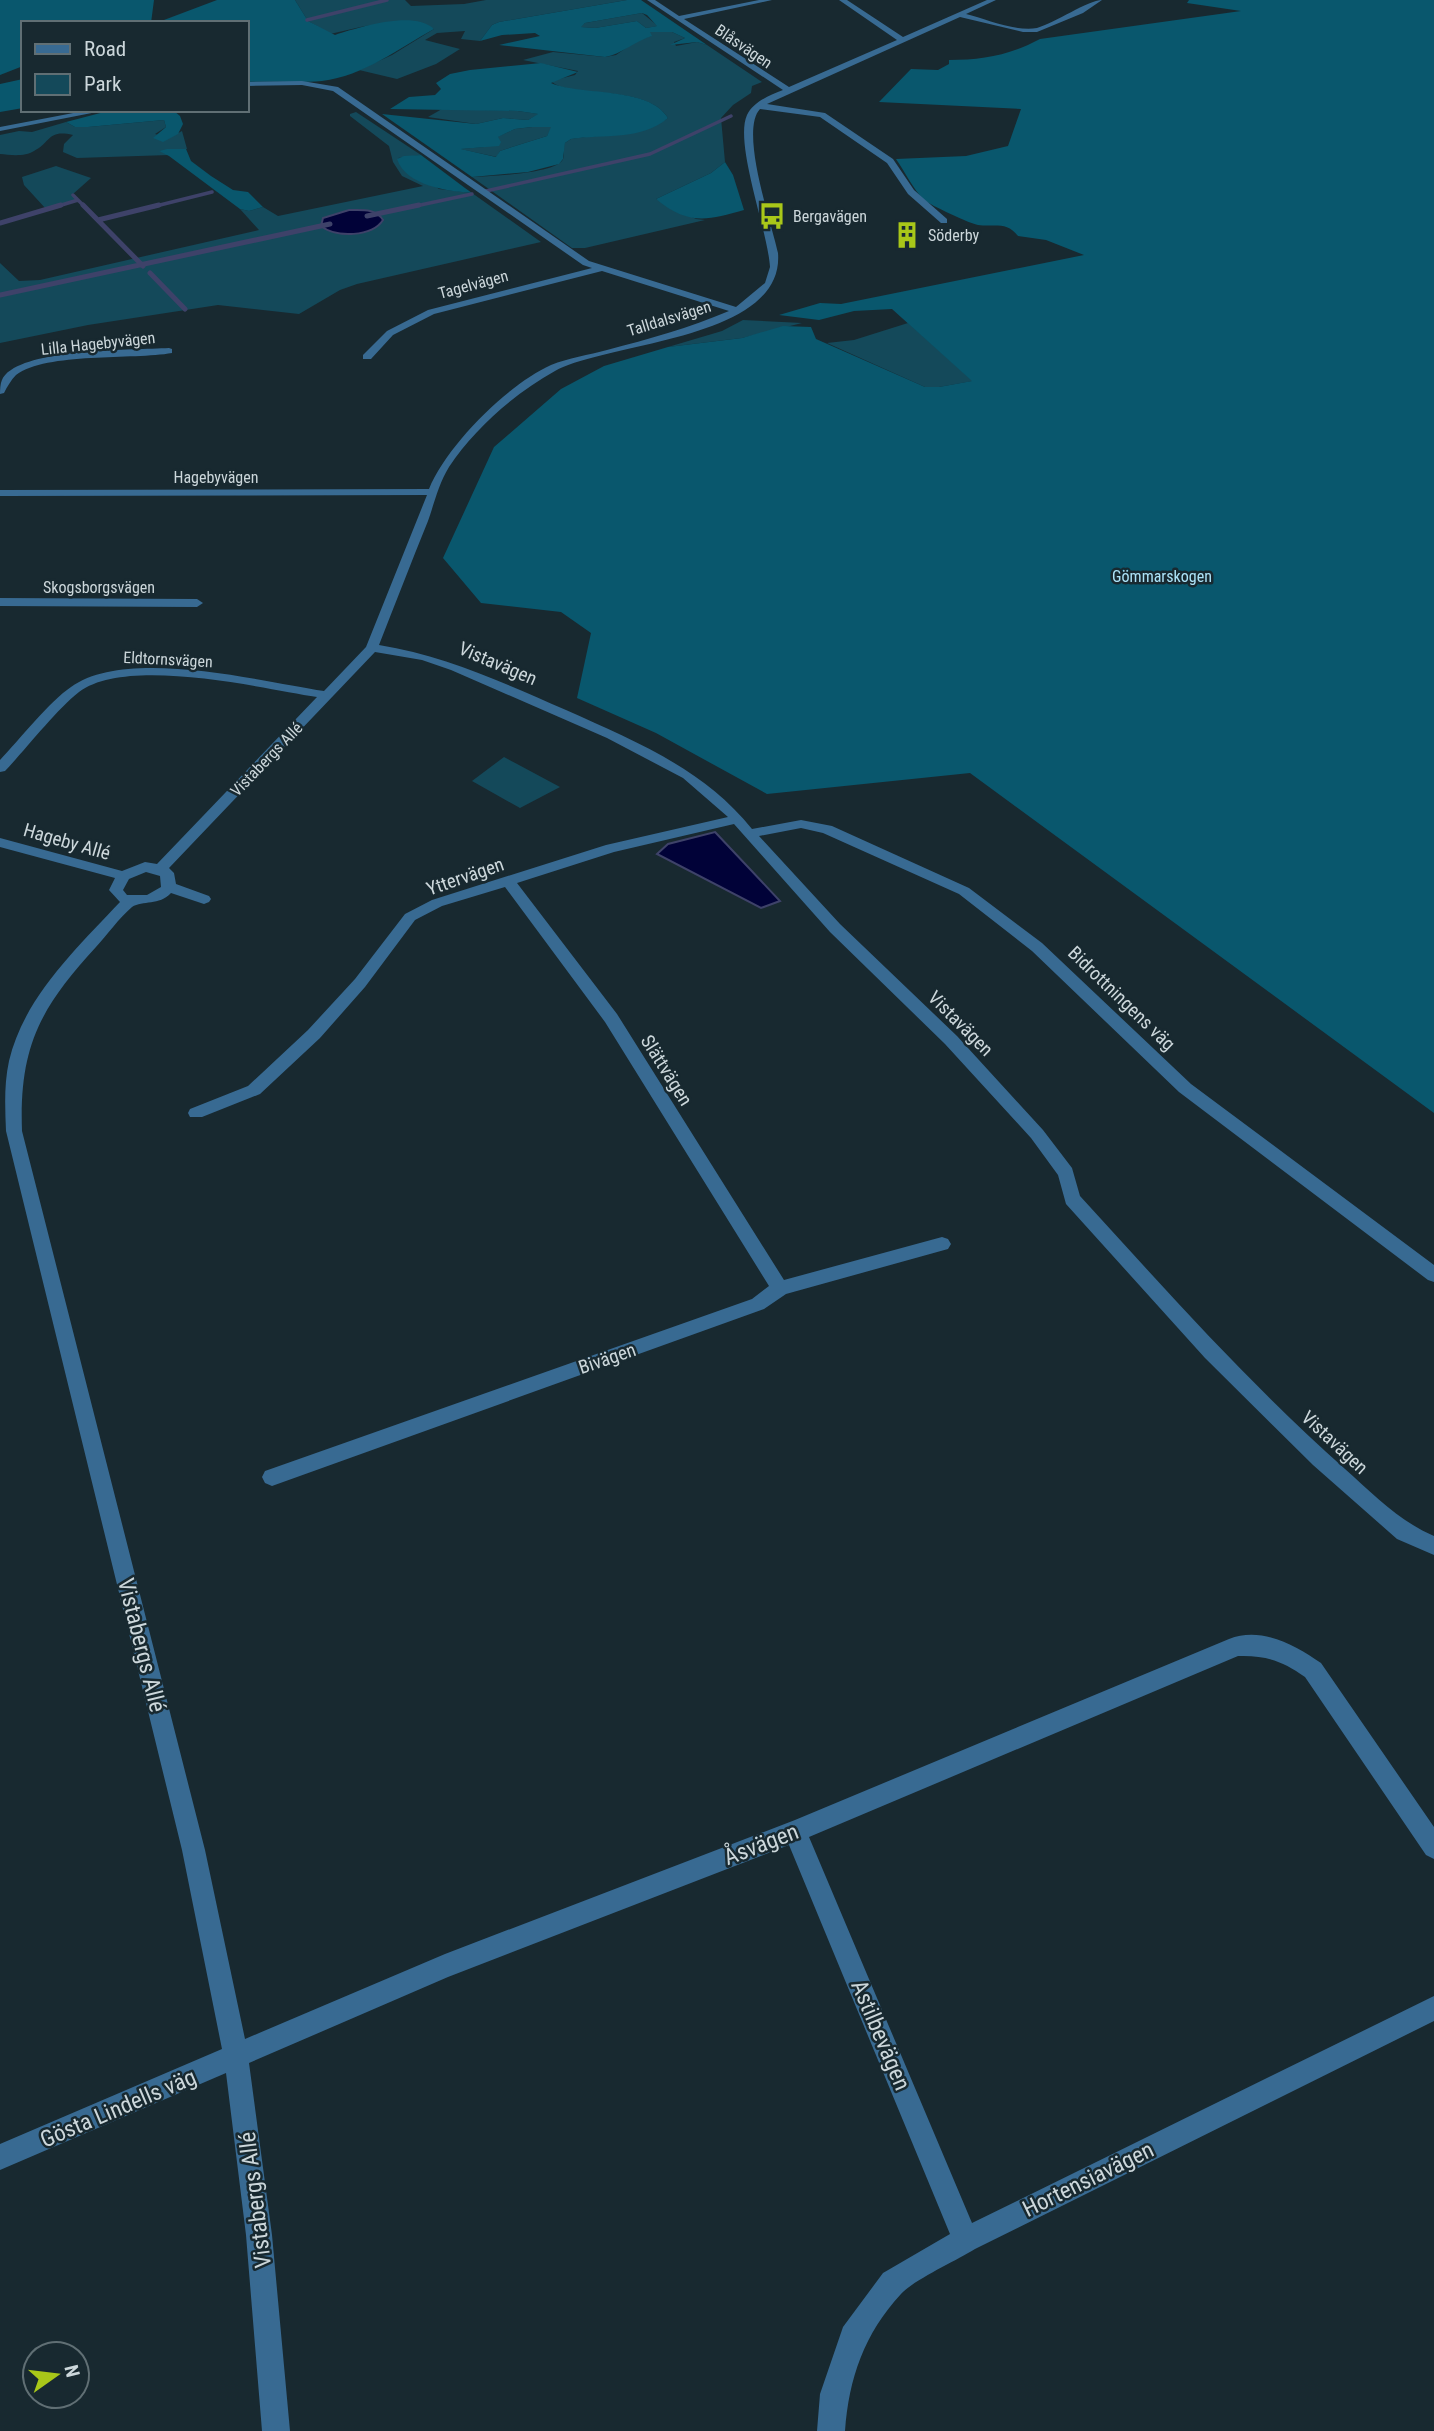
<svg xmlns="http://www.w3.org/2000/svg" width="1434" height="2431" font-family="'Roboto Condensed',sans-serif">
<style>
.green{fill:#14495a}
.forest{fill:#09576d;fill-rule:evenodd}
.water{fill:#010238;stroke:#3e4269;stroke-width:2}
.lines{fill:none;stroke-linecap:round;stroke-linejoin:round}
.stream-far1{stroke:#3e4269;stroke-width:3.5}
.stream{stroke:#3e4269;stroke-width:5}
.minor{fill:#386a92;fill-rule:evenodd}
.labels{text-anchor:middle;stroke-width:5;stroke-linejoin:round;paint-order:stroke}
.far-street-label{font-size:16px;fill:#ccd7db;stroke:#182930}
.far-poi-label{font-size:16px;fill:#ccd7db;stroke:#182930;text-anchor:start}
.far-park-label{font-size:16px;fill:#ace3f8;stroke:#182930}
.street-label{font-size:19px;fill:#ccd7db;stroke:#182930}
.near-street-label{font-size:23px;fill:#ccd7db;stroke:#182930}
</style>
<rect width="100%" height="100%" fill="#182930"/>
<!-- green -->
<path class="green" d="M 295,0 L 405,0 L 411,6 L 464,4 L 486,0 L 627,0 L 499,22 L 492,25 L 480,41 L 461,39 L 465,31 L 437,33 L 425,40 L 460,49 L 436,64 L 397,79 L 359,70 L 392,55 L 434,29 L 410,21 L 365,26 L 330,34 L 308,21 Z
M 642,13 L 658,26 L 646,28 L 637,21 L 595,28 L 580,27 L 585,23 Z
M 649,32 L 672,32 L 685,38 L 674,42 L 676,46 L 697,42 L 707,45 L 762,82 L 752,86 L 751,93 L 733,105 L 721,118 L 725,162 L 711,173 L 656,199 L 696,219 L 705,220 L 585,248 L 572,248 L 472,177 C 488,176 557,174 563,159 C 565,154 563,148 565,143 L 571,139 C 606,133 637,138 668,118 C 647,83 568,99 551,81 L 575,75 L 578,71 L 523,60 L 553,52 L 605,57 L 616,55 L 636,41 L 651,36 Z
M 442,109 L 518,111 L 539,114 L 528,120 L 503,118 L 476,124 L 428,117 Z
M 356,112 L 421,155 L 398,158 L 439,189 L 472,193 L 541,242 L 357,284 L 340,290 L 299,314 L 218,305 L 88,325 L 0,343 L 0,263 L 19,281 L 40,280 L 259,230 L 240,209 L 249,211 L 263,207 L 278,216 L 423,186 L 402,176 L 393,162 L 389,146 L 350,116 L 350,114 Z
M 164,120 L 166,127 L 155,134 L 169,138 L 182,131 L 187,149 L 160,151 L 169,155 L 77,158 L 63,152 L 64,144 L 73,135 C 48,129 51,142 34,151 C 25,157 10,155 0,154 L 0,135 L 19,131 L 32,132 L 66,122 L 75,127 L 88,127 Z
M 532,127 L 552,127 L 547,136 L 506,149 L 500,151 L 497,157 L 460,149 L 484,147 L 497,137 L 515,129 Z
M 56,166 L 91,178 L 73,194 L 78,200 L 46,209 L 24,185 L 22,177 Z
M 743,320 L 802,323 L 742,338 L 668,347 L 722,331 Z
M 908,323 L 973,381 L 939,387 L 925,387 L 827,343 L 854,340 Z
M 504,757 L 560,787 L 520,808 L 472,781 Z"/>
<!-- forest -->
<path class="forest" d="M 0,0 L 154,0 L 151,23 L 23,23 L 23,66 L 0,75 Z
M 217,0 L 295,0 L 308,21 L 335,35 C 360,27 414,10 434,29 C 399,48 364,76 322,81 C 298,83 272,81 247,82 L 247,23 L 156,23 Z
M 627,0 L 641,0 L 707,45 L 697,42 L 670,45 L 685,38 L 672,32 L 650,32 L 652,36 C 635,41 622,54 605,57 L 499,45 L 540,36 L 535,33 L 502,35 L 480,41 L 492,25 L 499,22 ZM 642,13 L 647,15 L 657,26 L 646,28 L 637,21 L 595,28 L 581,27 L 585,23 Z
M 1189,0 L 1434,0 L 1434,1113 L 970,773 L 767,794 L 656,733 L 577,698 L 591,633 L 561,612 L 481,603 L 443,558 L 494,447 L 561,389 L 604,366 L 668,347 L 742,338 L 783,326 L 811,327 L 816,339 L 925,387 L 939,387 L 972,381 L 892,309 L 854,311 L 819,320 L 779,315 L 820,303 L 841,304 L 1084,255 L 1046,240 L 1018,236 C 1007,221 995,227 978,225 C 971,224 930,205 924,200 C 913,189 905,172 896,159 L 966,156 L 1008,146 L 1021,109 L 879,102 L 911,69 L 938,70 L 949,64 L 949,60 C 983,60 1010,55 1040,39 L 1241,11 L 1187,3 Z
M 541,63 L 578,72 L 551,83 C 581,96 649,86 668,118 C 641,141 603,134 571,139 L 565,143 L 563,159 L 559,164 L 528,172 L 472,177 L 382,114 L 476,124 L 503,118 L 528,120 L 538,114 L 518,111 L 390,109 L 409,97 L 435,95 L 441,89 L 436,83 L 450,74 L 470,70 ZM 532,127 L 551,127 L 547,136 L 506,149 L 500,151 L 496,157 L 461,149 L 499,146 L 501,142 L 498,137 L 515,129 Z
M 23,79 L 23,108 L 0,112 L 0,84 Z
M 108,111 L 174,111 L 180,116 L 183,124 L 178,134 L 163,142 L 153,138 L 166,127 L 164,120 L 88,127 L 75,127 L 66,122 Z
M 167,149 L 186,149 L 191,161 L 211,176 L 233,190 L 248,192 L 263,207 L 249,211 L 240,209 L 169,156 L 159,151 Z
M 421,155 L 465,188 L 472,193 C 448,191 406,186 397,159 L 404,156 Z
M 725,162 L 733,175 L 744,210 C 708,220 689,226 656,199 L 711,173 Z"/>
<!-- water -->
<path class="water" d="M 349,210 C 361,210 376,208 383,220 C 372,237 336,238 321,226 L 323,218 Z
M 715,832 L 780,901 L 761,908 L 657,854 L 668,844 Z"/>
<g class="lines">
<!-- stream-far1 -->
<path class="stream-far1" d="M 307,20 L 387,0
M 486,191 L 650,154 L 731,116
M 73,195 L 85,207
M 55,207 L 78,200
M 152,207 L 212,192
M 411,207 L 472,194"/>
<!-- stream -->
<path class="stream" d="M 83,205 L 143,266
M 367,216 L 419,205
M 98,220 L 159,205
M 0,223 L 61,205
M 150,273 L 185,309
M 0,295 L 330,224"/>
<!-- minor -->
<path class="minor" d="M 647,0 L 655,0 L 679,16 L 759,0 L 772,0 L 684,19 L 789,87 L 897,40 L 839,0 L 847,0 L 903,37 L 987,0 L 996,0 L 966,14 C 986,19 1016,32 1037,28 C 1055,23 1088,0 1102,0 L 1083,13 L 1037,32 L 1023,32 L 960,17 L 767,104 L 825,113 L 893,159 L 914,190 L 947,219 L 947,223 L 941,223 L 908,194 L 887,163 L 820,117 L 760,109 C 739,131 772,224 778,253 C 785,340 608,342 555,371 C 515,393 474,429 449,467 C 439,483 434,504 428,521 C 411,563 395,604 379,645 C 446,656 504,683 566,710 C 635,741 704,769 752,829 L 801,820 L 832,826 L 969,888 L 1042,943 L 1191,1084 L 1434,1265 L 1434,1282 L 1428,1280 L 1179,1092 L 1032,951 L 959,894 L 823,833 L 801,828 L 759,836 L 840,924 L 957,1036 L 1043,1130 L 1072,1168 L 1080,1196 C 1166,1290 1250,1385 1345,1469 C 1373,1494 1399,1521 1434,1536 L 1434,1555 L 1397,1539 L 1313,1465 L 1205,1358 L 1066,1204 L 1058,1175 L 1031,1138 L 945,1044 L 830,932 L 734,824 L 614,852 L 517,883 L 617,1014 L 784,1280 L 942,1237 L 948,1239 L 951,1244 L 948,1249 L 786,1294 L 764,1309 L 272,1486 L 265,1483 L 262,1477 L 265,1471 L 752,1299 L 769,1286 L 605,1022 L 505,887 L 442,906 L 415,920 L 365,987 L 320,1038 L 260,1094 L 202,1117 L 190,1117 L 188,1113 L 190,1109 L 248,1086 L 308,1030 L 355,979 L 405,914 L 432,900 L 606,845 L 728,817 L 683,778 L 607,738 L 451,670 L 422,660 L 375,652 L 169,868 L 174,873 L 176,884 L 209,896 L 211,899 L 209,902 L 204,904 L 171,893 C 159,906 143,900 132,907 C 119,918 107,935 96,947 C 40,1008 19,1047 22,1131 L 205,1850 L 245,2039 L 445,1954 L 795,1820 L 1229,1639 C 1261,1626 1295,1645 1321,1663 L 1434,1827 L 1434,1859 L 1426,1855 L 1305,1677 C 1283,1661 1265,1655 1238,1656 L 809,1837 L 972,2223 L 1434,1996 L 1434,2021 L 975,2249 C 956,2261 915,2279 901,2294 C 864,2334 849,2378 845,2431 L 817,2431 L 820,2394 L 843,2327 L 883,2273 L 950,2234 L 789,1845 L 448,1977 L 249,2063 L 272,2235 L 290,2431 L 262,2431 L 246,2235 L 226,2073 L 0,2170 L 0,2144 L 222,2049 L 182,1850 L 6,1131 C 5,1107 4,1084 9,1061 C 24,997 77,948 120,902 L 109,890 L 115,878 L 0,847 L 0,838 L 122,871 L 145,862 L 157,864 L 317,697 C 260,688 127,656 79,692 C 56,710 26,749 5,771 L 0,772 L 0,760 C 19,740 50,701 71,687 C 126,647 259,681 324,691 L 366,647 L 427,495 L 0,496 L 0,490 L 429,489 C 447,445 507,385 551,365 C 568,358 589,355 607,350 C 649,339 689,328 729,311 L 602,271 L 434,314 L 393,335 L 371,359 L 363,359 L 363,355 L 387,331 L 428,310 L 592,268 L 583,265 L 333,91 L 302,85 L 247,86 L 247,82 L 302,81 L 338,87 L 589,261 L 736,307 L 765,283 L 770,267 C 768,232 734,143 747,115 C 753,102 770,95 783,90 ZM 146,872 L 160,876 L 161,887 L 147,895 L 127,895 L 123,890 L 129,879 Z
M 89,110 L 107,110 L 0,131 L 0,127 Z
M 169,348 L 172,349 L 172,353 C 133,360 47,352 16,375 C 11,380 7,387 4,393 L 0,394 C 0,384 1,376 11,370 C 42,349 130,350 169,348 Z
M 0,598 L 197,599 L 203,603 L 197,607 L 0,606 Z"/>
</g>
<!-- icons -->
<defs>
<symbol id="bus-bare" viewBox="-9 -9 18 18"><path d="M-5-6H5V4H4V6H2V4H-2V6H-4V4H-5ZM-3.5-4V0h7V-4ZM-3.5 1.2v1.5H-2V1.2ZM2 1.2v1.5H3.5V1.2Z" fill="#a9c719" stroke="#182930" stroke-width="2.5" paint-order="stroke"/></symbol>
<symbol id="building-bare" viewBox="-9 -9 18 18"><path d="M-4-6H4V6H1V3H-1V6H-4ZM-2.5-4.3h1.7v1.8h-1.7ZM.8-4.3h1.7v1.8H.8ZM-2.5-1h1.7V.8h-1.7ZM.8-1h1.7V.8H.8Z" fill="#a9c719" stroke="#182930" stroke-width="2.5" paint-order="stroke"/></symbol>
</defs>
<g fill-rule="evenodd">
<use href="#bus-bare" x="753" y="197" width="38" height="38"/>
<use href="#building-bare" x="888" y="216" width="38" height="38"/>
</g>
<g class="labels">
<!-- far-street labels -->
<g class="far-street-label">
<text transform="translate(744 46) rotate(34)" y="6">Blåsvägen</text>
<text transform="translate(473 284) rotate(-15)" y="6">Tagelvägen</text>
<text transform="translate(669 318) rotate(-17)" y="6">Talldalsvägen</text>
<text transform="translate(98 343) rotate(-6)" y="6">Lilla Hagebyvägen</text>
<text x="216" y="483">Hagebyvägen</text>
<text x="99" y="593">Skogsborgsvägen</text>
<text transform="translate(168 659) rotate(3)" y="6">Eldtornsvägen</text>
<text transform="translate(266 759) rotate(-46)" y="6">Vistabergs Allé</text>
</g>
<!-- far-poi labels -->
<g class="far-poi-label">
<text x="793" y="222">Bergavägen</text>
<text x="928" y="241">Söderby</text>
</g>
<!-- far-park labels -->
<g class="far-park-label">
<text x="1162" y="582">Gömmarskogen</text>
</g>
<!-- street labels -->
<g class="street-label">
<text transform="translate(498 663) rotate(23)" y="7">Vistavägen</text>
<text transform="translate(67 841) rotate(16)" y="7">Hageby Allé</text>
<text transform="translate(465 876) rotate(-19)" y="7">Yttervägen</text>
<text transform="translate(1122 998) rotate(44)" y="7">Bidrottningens väg</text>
<text transform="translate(961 1023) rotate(45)" y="7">Vistavägen</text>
<text transform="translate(667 1070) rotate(58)" y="7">Slättvägen</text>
<text transform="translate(607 1358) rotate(-19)" y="7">Bivägen</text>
<text transform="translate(1335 1442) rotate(43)" y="7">Vistavägen</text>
</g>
<!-- near-street labels -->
<g class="near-street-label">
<text transform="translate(142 1645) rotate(76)" y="8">Vistabergs Allé</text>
<text transform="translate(761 1844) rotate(-21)" y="8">Åsvägen</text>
<text transform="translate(881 2035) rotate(67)" y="8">Astilbevägen</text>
<text transform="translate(118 2108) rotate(-23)" y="8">Gösta Lindells väg</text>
<text transform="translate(1088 2179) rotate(-26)" y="8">Hortensiavägen</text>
<text transform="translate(255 2200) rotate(-97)" y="8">Vistabergs Allé</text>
</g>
</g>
<!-- legend -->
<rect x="21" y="21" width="228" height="91" fill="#182930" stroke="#606f74" stroke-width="2"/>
<rect x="35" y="44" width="35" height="10" fill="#386a92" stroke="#606f74" stroke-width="2"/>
<text x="84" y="56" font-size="21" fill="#ccd7db">Road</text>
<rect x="35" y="74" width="35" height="21" fill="#14495a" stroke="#606f74" stroke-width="2"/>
<text x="84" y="91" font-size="21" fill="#ccd7db">Park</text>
<!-- north arrow -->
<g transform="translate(56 2375) rotate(76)"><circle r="33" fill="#182930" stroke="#606f74" stroke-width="2"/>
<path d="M0-5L12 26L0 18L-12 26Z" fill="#a9c719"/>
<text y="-10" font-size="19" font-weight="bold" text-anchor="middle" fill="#ccd7db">N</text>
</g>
</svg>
